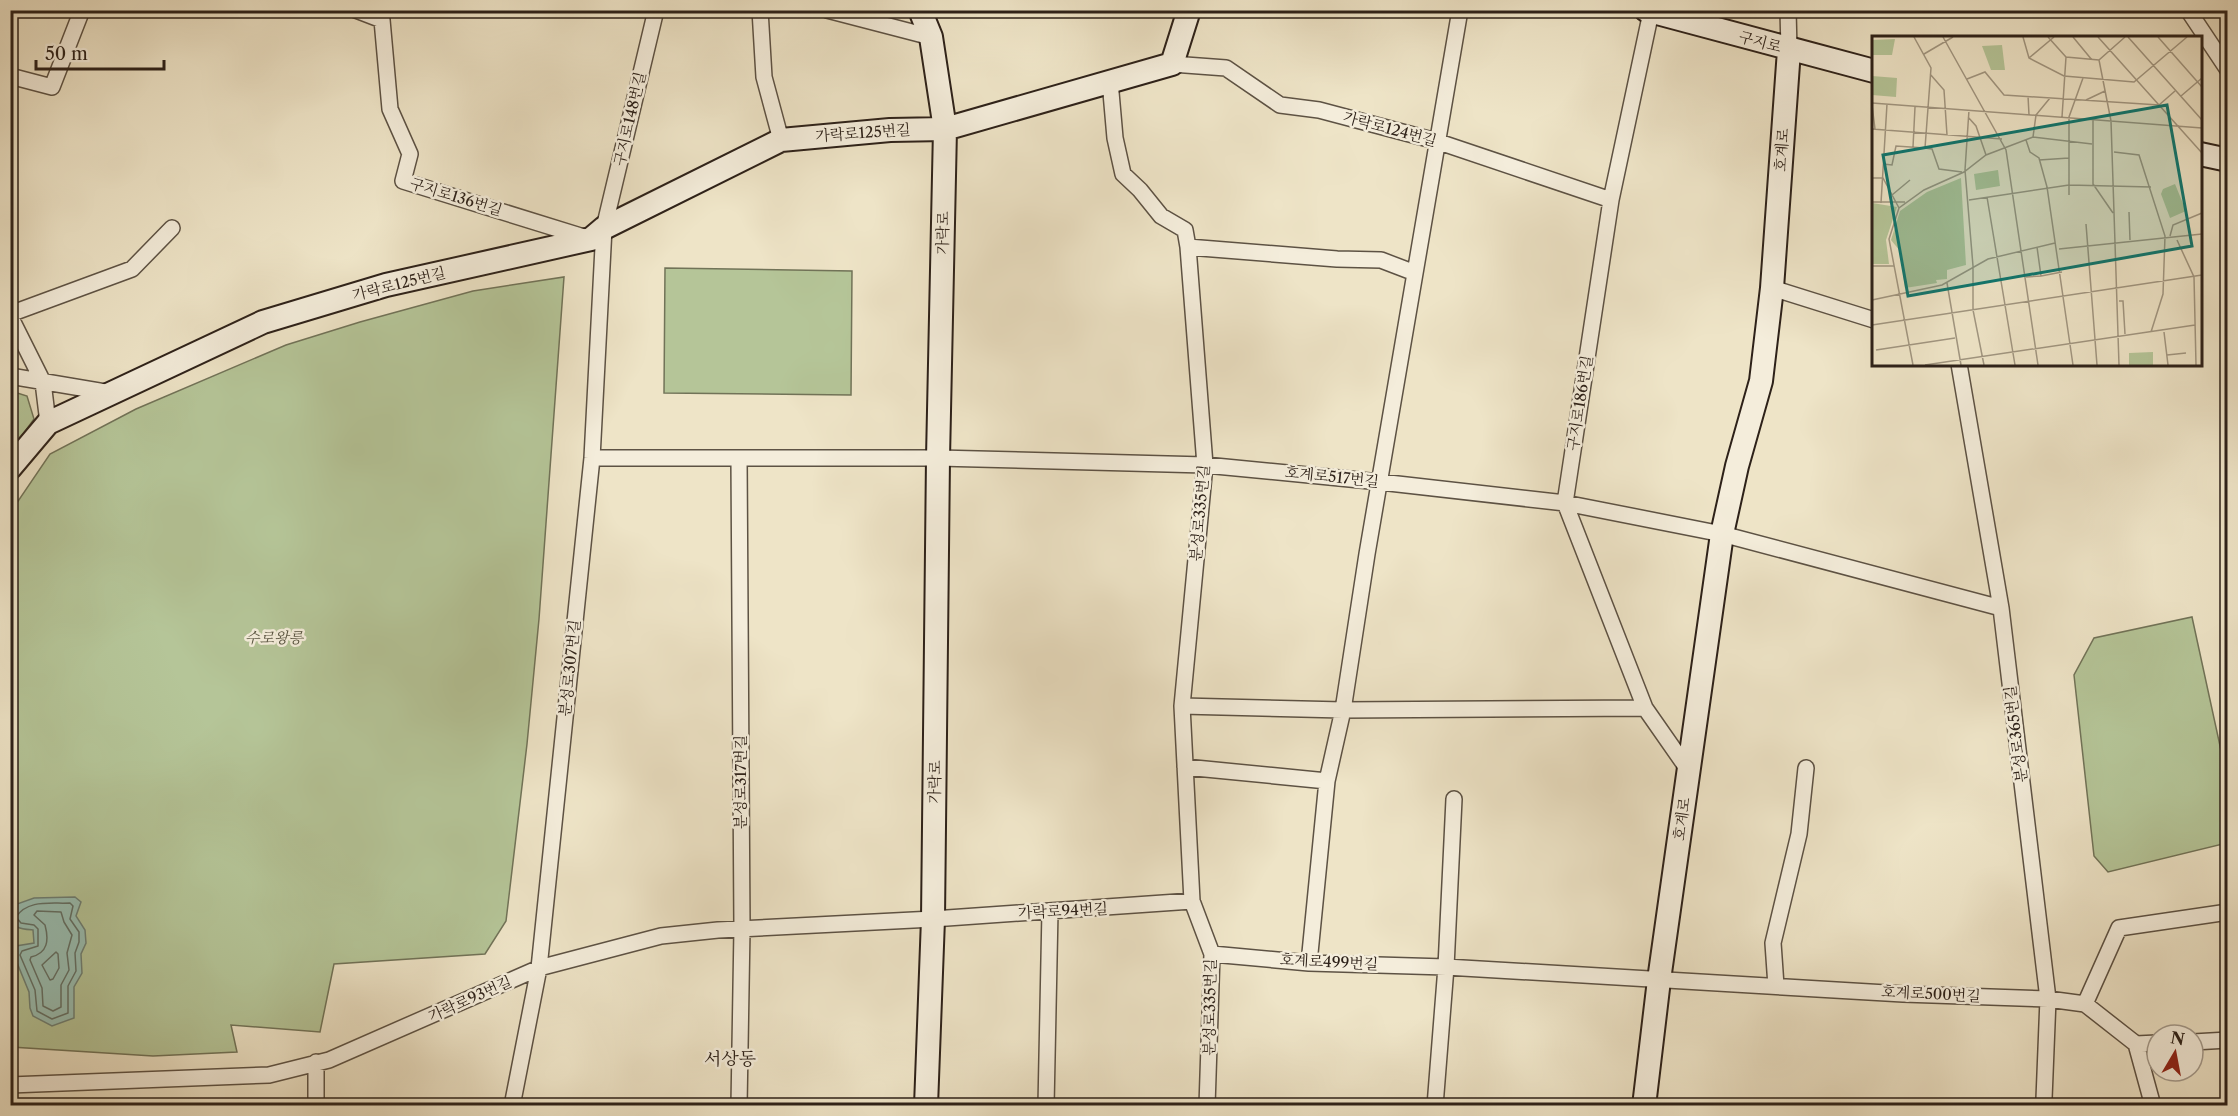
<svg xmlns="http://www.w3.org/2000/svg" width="2238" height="1116" font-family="'Libre Caslon Text','Noto Serif KR',serif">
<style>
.green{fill:#b5c598;stroke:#717358;stroke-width:1.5}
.water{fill:#99bfb3;stroke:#6e8075;stroke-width:1.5}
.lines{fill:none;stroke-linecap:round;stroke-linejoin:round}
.shore{stroke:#637066;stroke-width:1.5}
.street-casing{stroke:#5d5244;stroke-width:18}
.secondary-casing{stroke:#2d2119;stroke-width:26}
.street{stroke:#f4eddb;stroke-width:15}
.secondary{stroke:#f4eddb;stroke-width:22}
.labels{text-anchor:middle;stroke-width:5;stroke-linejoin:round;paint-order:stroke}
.street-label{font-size:15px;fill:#2d2119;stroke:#f4eddb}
.park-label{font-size:15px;font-style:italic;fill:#56523f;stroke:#f4eddb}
.quarter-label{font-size:18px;fill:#2d2119;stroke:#f4eddb}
.inset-road{fill:none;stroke:#a19681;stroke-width:1.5}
.view{fill:#0f766e;fill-opacity:0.15;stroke:#0f766e;stroke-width:3}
.inset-edge{fill:none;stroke:#2d2119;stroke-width:3}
</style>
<rect width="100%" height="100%" fill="#eee4c7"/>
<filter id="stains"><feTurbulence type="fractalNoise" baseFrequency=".00333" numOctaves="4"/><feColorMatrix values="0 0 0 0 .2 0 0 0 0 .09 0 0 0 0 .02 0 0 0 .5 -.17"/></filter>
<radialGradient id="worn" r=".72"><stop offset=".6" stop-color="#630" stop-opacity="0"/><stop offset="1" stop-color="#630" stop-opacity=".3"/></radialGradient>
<!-- green -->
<path class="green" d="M 665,268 L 852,271 L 851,395 L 664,393 Z
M 564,277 L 539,619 L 527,744 L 506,921 L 485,954 L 334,964 L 320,1032 L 231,1025 L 237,1052 L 153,1056 L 11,1047 L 10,513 L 50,454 L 136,409 L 286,345 L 360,322 L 473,291 Z
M 11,391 L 27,396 L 34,419 L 11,451 Z
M 2192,617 L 2227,778 L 2227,843 L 2108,872 L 2094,856 L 2074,675 L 2094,638 Z"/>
<!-- water -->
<path class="water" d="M 75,897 L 81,902 L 76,916 L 85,930 L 86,943 L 81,954 L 82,973 L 74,987 L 74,1018 L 52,1026 L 33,1016 L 30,1008 L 29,992 L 13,953 L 16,946 L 34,943 L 33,930 C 21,929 13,929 11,916 L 17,904 L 34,898 Z"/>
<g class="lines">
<!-- shore -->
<path class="shore" d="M 70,903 L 73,906 L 70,919 L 79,932 L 79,942 L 75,953 L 76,971 L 68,986 L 68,1013 L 52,1019 L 37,1011 L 35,990 L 20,955 L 22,951 L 38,946 L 38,929 L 34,925 L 21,923 L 16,917 C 28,899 51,904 70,903 Z
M 37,911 L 61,912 L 64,922 L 72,935 L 67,953 L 69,970 L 61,985 L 61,1007 L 53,1011 L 43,1006 L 42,988 L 30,960 L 31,957 C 48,953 49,940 45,925 L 34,915 Z
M 56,952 L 58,954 L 59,968 L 53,979 L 50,980 L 42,965 Z"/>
<defs>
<path id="street" d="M 356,10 L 382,20 L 390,109 L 410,154 L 403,181 L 587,238
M 760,10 L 764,77 L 781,140
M 827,10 L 931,37
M 1788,10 L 1789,50
M 2188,10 L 2228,70
M 1651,12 L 1611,200 L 1565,503 L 1645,708 L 1689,771
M 1172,64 L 1226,68 L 1280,105 L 1319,110 L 1436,141 L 1611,200
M 10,76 L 52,87 L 82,10
M 1110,81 L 1115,138 L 1123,174 L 1140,190 L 1161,216 L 1185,230 L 1188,247 L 1205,465 L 1182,706 L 1192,901 L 1212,954 L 1207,1106
M 1188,247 L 1337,259 L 1381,260 L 1415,273
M 1772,288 L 1874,320
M 10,314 L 132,269 L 172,228
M 10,316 L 43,382 L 48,423
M 1959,364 L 2001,608 L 2048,999 L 2044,1099 L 2041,1106
M 10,376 L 111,393
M 592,458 L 938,458 L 1205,465 L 1380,482 L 1565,503 L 1722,534 L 2001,608
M 739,458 L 742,929 L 739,1106
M 1182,706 L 1343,710 L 1645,708
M 1185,767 L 1327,781
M 1212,954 L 1309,963 L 1446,967 L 1903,994 L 2048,999 L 2085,1004 L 2136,1044 L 2157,1043
M 1309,963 L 1327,781 L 1343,710 L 1367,554 L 1460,10
M 1776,986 L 1773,943 L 1799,834 L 1806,768
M 2085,1004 L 2119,928 L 2228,912
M 2193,1042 L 2228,1040
M 2136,1044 L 2153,1106
M 10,1085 L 269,1075 L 329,1060 L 539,968 L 661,936 L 718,930 L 933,919 L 1192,901
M 316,1106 L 316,1062
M 512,1106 L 539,968 L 592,458 L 604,228 L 656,10
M 1046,1106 L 1050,911
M 1435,1106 L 1446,967 L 1454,799"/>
<path id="secondary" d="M 920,10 L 931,37 L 945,129 L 938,458 L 933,919 L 926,1106
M 1646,10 L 1874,71
M 2200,154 L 2228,160
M 10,468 L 48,423 L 263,322 L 386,285 L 591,239 L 604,228 L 781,140 L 890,130 L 945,129 L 1172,64 L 1189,10
M 1644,1106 L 1659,980 L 1722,534 L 1737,466 L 1761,381 L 1772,288 L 1789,50"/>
</defs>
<!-- street casing -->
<use href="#street" class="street-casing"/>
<!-- secondary casing -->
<use href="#secondary" class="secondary-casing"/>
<!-- street -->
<use href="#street" class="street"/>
<!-- secondary -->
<use href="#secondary" class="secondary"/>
</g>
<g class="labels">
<!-- street labels -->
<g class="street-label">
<text transform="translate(1760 42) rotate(15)" y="5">구지로</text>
<text transform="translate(630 119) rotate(-77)" y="5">구지로148번길</text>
<text transform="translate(1390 129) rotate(15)" y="5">가락로124번길</text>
<text transform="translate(863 133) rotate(-4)" y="5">가락로125번길</text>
<text transform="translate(1782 150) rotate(-86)" y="5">호계로</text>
<text transform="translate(456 197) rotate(17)" y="5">구지로136번길</text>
<text transform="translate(943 233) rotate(-89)" y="5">가락로</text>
<text transform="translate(399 284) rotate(-14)" y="5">가락로125번길</text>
<text transform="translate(1580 403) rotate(-81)" y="5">구지로186번길</text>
<text transform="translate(1332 477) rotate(6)" y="5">호계로517번길</text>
<text transform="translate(1200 513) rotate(-85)" y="5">분성로335번길</text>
<text transform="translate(570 668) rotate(-84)" y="5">분성로307번길</text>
<text transform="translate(2016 734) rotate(-97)" y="5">분성로365번길</text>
<text transform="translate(741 782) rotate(-90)" y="5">분성로317번길</text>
<text transform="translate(935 782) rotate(-89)" y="5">가락로</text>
<text transform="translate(1682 819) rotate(-82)" y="5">호계로</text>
<text transform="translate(1063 911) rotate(-3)" y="5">가락로94번길</text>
<text transform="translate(1329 962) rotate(3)" y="5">호계로499번길</text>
<text transform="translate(1931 994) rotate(3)" y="5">호계로500번길</text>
<text transform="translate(470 999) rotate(-24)" y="5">가락로93번길</text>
<text transform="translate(1210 1007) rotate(-89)" y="5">분성로335번길</text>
</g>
<!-- park labels -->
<g class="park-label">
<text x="274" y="643">수로왕릉</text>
</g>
<!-- quarter labels -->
<g class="quarter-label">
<text x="730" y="1065">서상동</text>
</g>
</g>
<!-- overview -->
<g transform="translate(1872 36)">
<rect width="330" height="330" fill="#eee4c7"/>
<path d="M 23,3 L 20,19 L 0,19 L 0,4 ZM 130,9 L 133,34 L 119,34 L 110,10 ZM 0,40 L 25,42 L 24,61 L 0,59 ZM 126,134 L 128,150 L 104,154 L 102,138 ZM 89,142 L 94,229 L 75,234 L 75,243 L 64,244 L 65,247 L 33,252 L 28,215 L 19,204 L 28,175 L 55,156 ZM 303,148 L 314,175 L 298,182 L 289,158 L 291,153 ZM 0,167 L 25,171 L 14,204 L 17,228 L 0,228 ZM 281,316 L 281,329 L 257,329 L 257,317 Z" fill="#b5c598"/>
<path class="inset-road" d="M 42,1 L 59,32 L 53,112 L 60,113 L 67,133 L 90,136M 71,1 L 134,114 L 166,329M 151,1 L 157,22 L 192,40 L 262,46 L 315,1M 176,1 L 194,21 L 227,24M 201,1 L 220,24M 226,1 L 330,117M 256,1 L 330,84M 286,1 L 330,51M 52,18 L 81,1M 157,22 L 182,1M 58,38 L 72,54 L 75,99M 95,43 L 113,36 L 132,59 L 287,69 L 303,55M 156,60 L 157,79M 309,60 L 330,42M 214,64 L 233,55M 0,67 L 330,92M 0,69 L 3,93M 97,74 L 93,134 L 101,230 L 101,274 L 112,329M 96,81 L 104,90 L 114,119M 190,81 L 194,21M 221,84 L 221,148 L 241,177M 239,85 L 227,24 L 253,1M 239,85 L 247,329M 0,93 L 130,103M 161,101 L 164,79 L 178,62M 154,104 L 158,116 L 167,122 L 175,151 L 201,329M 41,111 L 43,71M 242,116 L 267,119 L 293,200 L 291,258 L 279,296M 167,124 L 197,122M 11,128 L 20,129 L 24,110 L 53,112M 0,142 L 11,142 L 27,172M 20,159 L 38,144M 197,159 L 197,81 L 211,42M 115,161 L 143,329M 97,164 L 197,149 L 279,151M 0,166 L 33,166M 9,167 L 15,68M 257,176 L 258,204M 214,188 L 225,329M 298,200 L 301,189 L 330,177M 305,204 L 322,241 L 324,329M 187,213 L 330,198M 0,230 L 22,230M 169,240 L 190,236M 154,241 L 169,240 L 165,211M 75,247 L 89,329M 0,264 L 70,249 L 116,223 L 183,207M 247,265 L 251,265 L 253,298M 0,289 L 330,239M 292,296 L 296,329M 4,314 L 83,302M 295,319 L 314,317M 41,329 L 17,203 L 27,172 L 52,154 L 92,136 L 114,119 L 161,101 L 220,108M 53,329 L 323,289"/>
<path class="view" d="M 295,69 L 320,210 L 36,260 L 11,119 Z"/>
<rect width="330" height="330" class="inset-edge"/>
</g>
<!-- margin -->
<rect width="2238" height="1116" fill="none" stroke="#eee4c7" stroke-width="36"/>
<rect x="12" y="12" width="2214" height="1092" fill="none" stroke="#2d2119" stroke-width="3"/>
<rect x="18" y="18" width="2202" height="1080" fill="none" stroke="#2d2119" stroke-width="1.5"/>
<!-- north arrow -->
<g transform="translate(2175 1053) rotate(10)"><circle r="28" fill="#f4eddb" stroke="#a49b8d" stroke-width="1.5"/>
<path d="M0-4.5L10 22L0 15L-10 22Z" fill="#8f2418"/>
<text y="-9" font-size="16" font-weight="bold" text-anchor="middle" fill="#2d2119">N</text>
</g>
<!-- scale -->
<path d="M36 60v9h128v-9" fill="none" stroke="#2d2119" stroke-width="3"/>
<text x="45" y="60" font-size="18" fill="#2d2119" stroke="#f4eddb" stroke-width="4.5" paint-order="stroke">50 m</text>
<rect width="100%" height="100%" filter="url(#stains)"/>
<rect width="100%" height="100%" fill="url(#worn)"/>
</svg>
